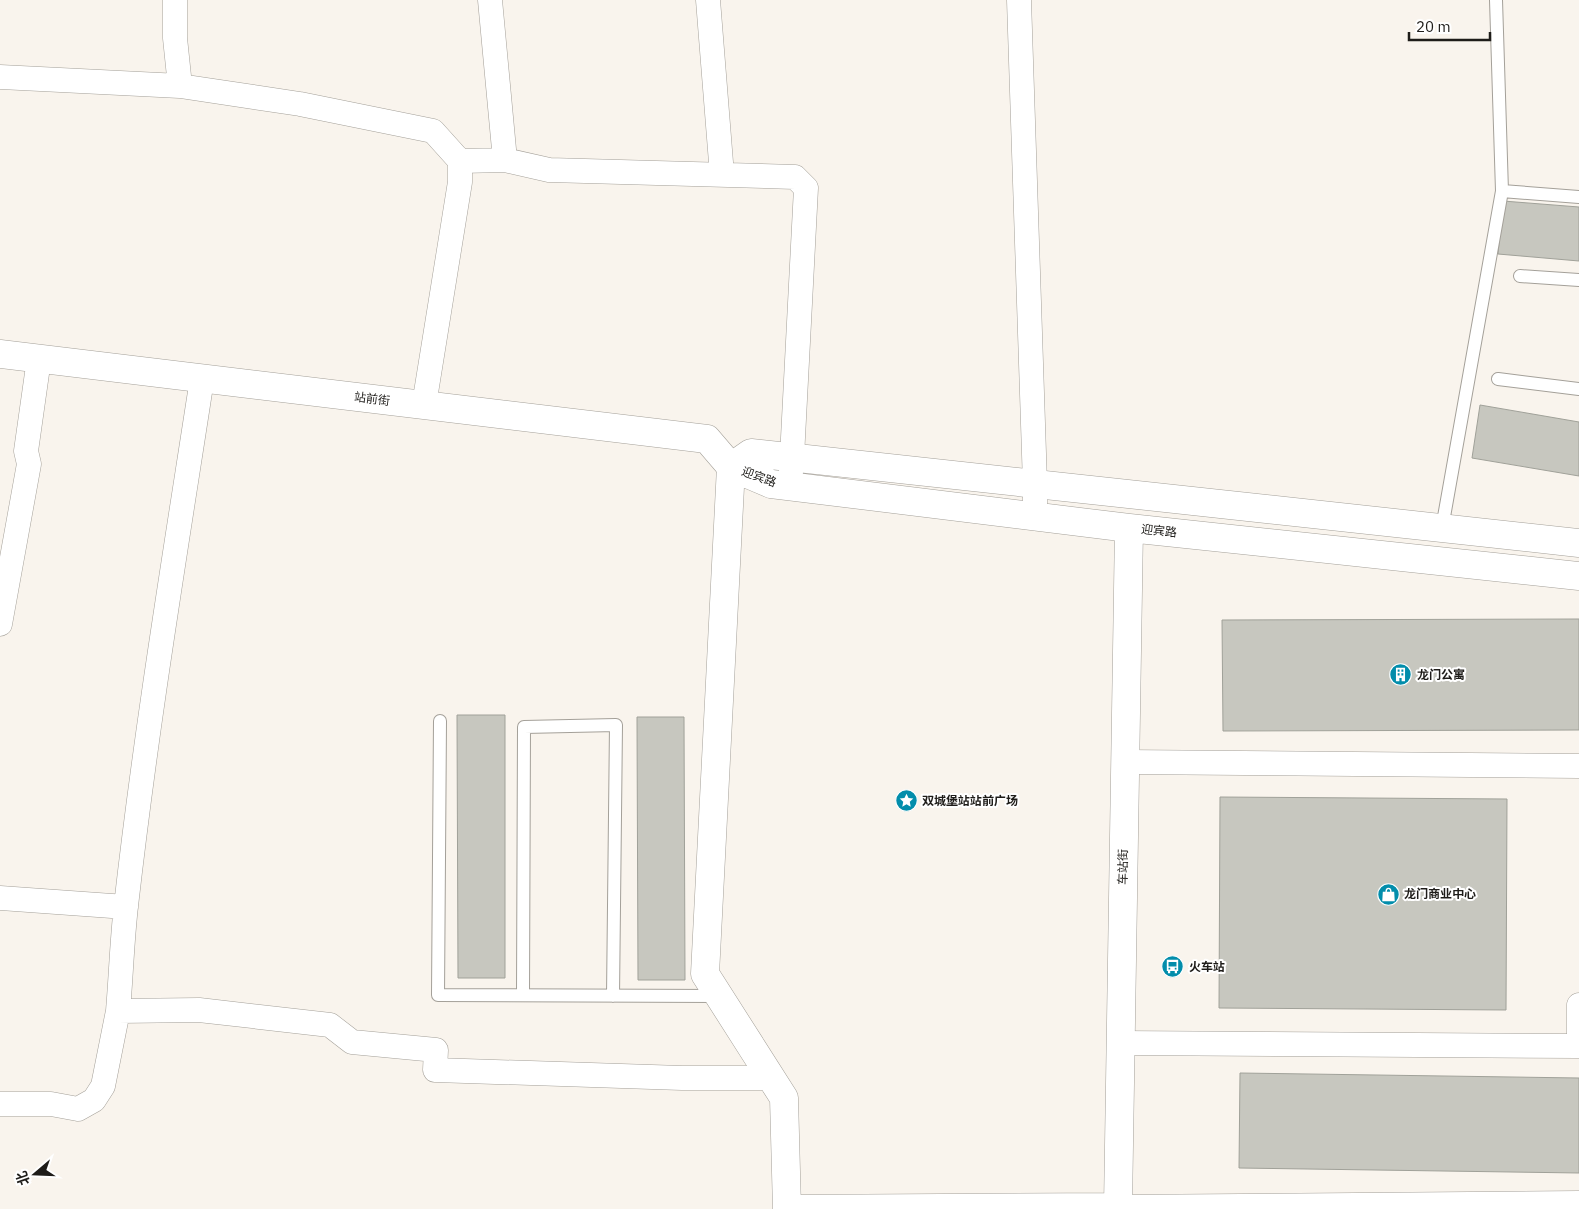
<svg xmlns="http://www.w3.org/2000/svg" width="1579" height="1209" font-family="'IBM Plex Sans','Noto Sans SC',sans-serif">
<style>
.building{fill:#c7c7bf;stroke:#a0a199}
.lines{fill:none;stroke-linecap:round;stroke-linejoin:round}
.service-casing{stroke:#a4a099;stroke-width:14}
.minor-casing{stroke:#a4a099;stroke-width:25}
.tertiary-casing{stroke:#a4a099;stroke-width:29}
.primary-casing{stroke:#a4a099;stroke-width:29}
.service{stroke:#fff;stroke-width:12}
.minor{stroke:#fff;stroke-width:24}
.tertiary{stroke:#fff;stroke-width:28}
.primary{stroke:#fff;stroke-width:28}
.labels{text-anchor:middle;stroke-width:4;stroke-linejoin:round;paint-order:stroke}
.street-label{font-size:12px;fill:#1e1c19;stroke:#fff}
.poi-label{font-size:12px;font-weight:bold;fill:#1e1c19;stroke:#fff;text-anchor:start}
</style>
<rect width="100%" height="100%" fill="#f9f4ed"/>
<!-- building -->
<path class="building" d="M 1503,201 L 1579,207 L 1579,261 L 1498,254 Z
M 1480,405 L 1579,422 L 1579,476 L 1472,458 Z
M 1579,619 L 1579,730 L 1223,731 L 1222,620 Z
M 457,715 L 505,715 L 505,978 L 458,978 Z
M 637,717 L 684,717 L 685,980 L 638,980 Z
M 1220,797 L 1507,799 L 1506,1010 L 1219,1008 Z
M 1240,1073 L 1579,1078 L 1579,1173 L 1239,1168 Z"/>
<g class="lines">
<defs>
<path id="service" d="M 1502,191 L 1579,197
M 1520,276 L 1579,280
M 1498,379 L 1579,389
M 1442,528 L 1502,191 L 1496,0
M 440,721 L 438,995 L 719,996
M 523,995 L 524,727 L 616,725 L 613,996"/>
<path id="minor" d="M 490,0 L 505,160
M 708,0 L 722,175
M 1019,0 L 1035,484 L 1035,515
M 0,77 L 180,86 L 175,38 L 175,0
M 180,86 L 300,104 L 433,131 L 460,161
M 202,379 C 175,554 146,729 126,906 C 122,941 121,976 118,1011 L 199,1010 L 330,1025 L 352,1042 L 436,1050 L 435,1070 L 682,1078 L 771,1078
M 424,405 L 460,182 L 460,161 L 505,160 L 549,170 L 795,177 L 806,188 L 792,457 L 790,486
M 0,624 L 29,464 L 26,451 L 39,359
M 1125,762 L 1579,766
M 0,898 L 126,907
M 1120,1043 L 1579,1046 L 1579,1005
M 0,1104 L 51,1104 L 78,1109 L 94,1100 L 103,1086 L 118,1011
M 1118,1207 L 1579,1203"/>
<path id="tertiary" d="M 0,354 L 707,439 L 731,467"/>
<path id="primary" d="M 731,467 L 705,974 L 784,1098 L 787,1209 L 1118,1207 L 1129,528
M 731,467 L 751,453 L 1579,543
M 731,467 L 771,484 L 1129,528 L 1579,576"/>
</defs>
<!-- service casing -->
<use href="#service" class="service-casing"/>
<!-- minor casing -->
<use href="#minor" class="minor-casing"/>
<!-- tertiary casing -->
<use href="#tertiary" class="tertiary-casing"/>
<!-- primary casing -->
<use href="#primary" class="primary-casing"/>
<!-- service -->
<use href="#service" class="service"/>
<!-- minor -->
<use href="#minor" class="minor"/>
<!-- tertiary -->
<use href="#tertiary" class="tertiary"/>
<!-- primary -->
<use href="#primary" class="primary"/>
</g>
<!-- icons -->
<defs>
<symbol id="building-disc" viewBox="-11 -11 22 22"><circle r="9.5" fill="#028dab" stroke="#fff"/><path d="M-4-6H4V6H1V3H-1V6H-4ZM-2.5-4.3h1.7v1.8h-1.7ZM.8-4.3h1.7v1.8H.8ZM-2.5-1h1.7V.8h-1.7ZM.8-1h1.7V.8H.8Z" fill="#fff"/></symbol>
<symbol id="sight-disc" viewBox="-11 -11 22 22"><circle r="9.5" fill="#028dab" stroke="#fff"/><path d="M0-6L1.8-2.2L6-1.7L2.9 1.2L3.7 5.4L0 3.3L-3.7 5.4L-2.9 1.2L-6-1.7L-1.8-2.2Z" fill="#fff"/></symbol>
<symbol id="shop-disc" viewBox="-11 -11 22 22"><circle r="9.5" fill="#028dab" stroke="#fff"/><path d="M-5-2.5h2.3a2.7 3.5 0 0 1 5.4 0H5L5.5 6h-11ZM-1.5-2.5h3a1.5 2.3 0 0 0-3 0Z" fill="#fff"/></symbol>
<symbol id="bus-disc" viewBox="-11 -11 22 22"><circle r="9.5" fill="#028dab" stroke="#fff"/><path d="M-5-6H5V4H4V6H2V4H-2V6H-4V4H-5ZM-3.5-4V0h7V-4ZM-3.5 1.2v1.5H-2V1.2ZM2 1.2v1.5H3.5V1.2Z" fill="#fff"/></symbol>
</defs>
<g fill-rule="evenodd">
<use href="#building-disc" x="1388" y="662" width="25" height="25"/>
<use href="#sight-disc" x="894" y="788" width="25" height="25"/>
<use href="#shop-disc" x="1376" y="882" width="25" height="25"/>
<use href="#bus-disc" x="1160" y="954" width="25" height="25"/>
</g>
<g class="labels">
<!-- street labels -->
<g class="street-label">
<text transform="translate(372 399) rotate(7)" y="4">站前街</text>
<text transform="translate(759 477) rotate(20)" y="4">迎宾路</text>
<text transform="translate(1159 531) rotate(6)" y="4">迎宾路</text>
<text transform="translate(1123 867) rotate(-89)" y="4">车站街</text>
</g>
<!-- poi labels -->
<g class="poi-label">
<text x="1417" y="679">龙门公寓</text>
<text x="922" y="805">双城堡站站前广场</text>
<text x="1404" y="898">龙门商业中心</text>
<text x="1189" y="971">火车站</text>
</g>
</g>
<!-- north arrow -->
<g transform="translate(35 1174) rotate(251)" stroke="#ffffff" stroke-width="4" paint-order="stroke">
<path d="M0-4L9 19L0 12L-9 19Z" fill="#1e1c19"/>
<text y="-8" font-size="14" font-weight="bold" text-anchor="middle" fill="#1e1c19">北</text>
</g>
<!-- scale -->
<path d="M1409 32v8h81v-8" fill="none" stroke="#1e1c19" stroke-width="2.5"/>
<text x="1416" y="32" font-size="15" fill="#1e1c19" stroke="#ffffff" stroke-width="4" paint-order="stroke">20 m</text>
</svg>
